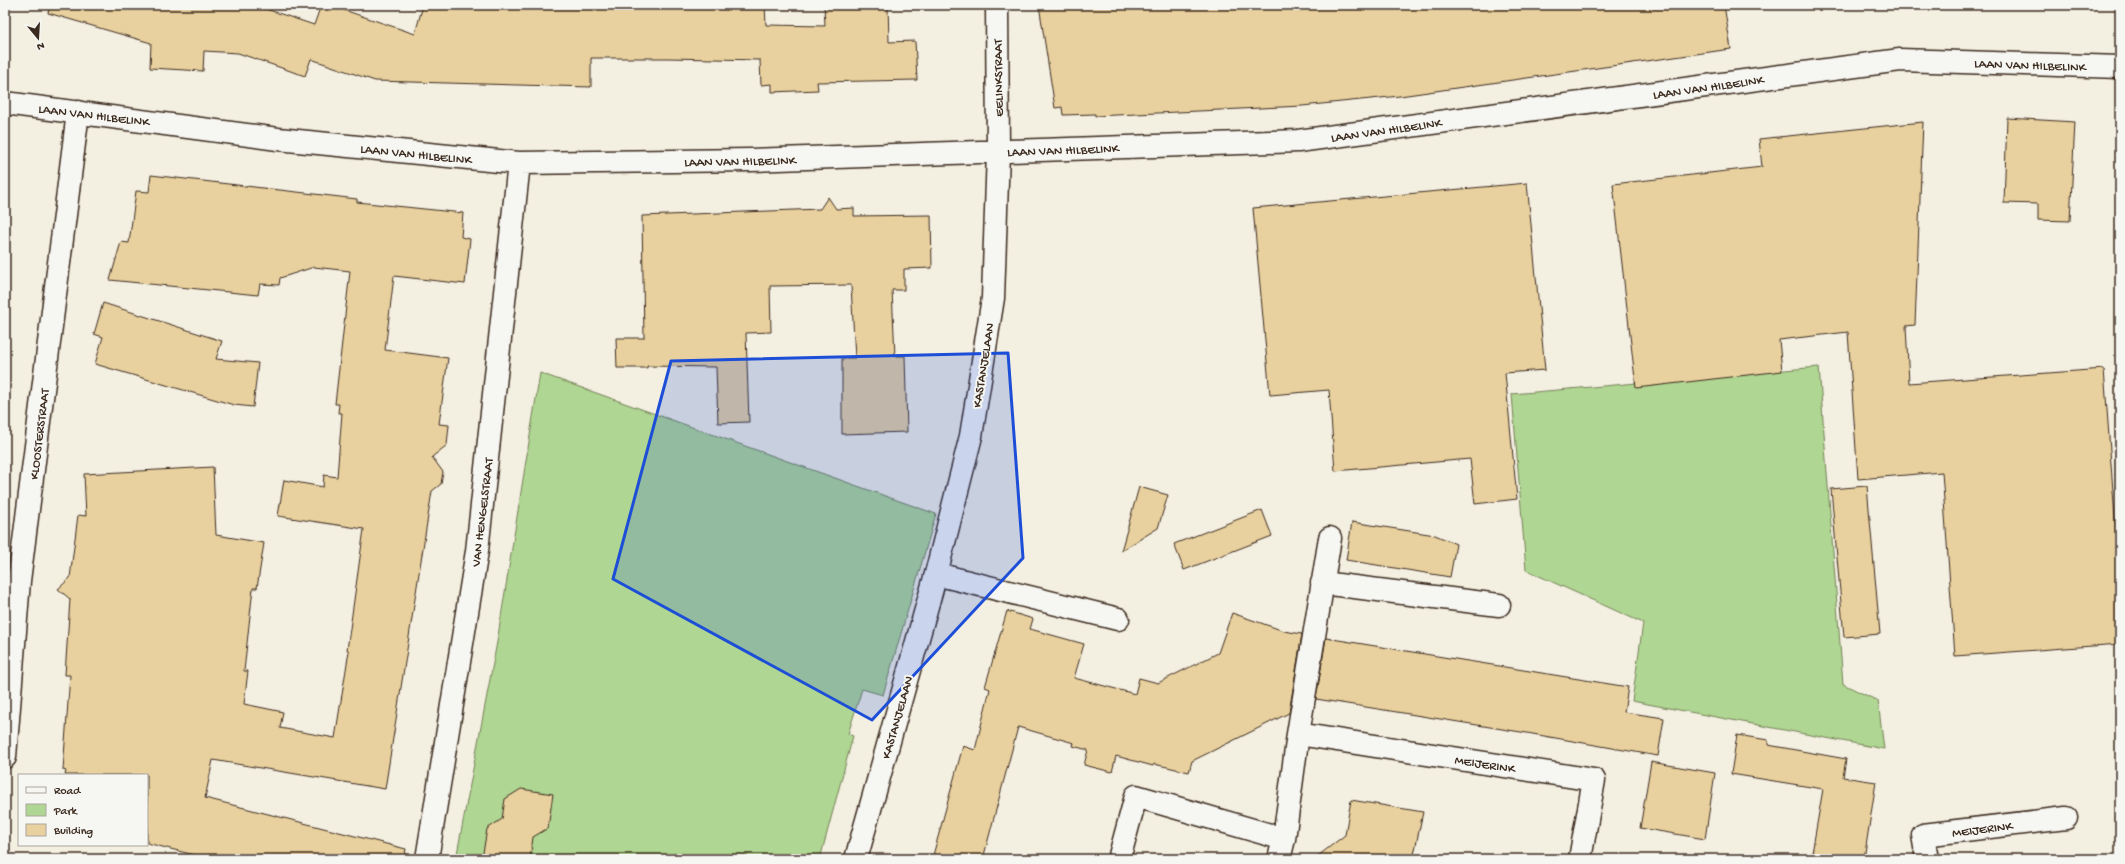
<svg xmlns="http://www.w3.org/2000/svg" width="2125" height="864" font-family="'Gochi Hand',sans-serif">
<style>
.green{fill:#afd692;stroke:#758058}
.building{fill:#e9d19f;stroke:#3b2a1e}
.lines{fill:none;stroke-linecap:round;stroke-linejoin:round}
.minor-casing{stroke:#3b2a1e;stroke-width:25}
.minor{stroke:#f6f6f2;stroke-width:22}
.marked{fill:#1d4ed8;fill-opacity:0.2;stroke:#1d4ed8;stroke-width:3;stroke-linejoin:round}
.labels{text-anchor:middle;stroke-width:4;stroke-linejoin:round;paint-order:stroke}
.street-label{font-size:13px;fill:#3b2a1e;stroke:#f6f6f2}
</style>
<rect width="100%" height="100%" fill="#f3efe1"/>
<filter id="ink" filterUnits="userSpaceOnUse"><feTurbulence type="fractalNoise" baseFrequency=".025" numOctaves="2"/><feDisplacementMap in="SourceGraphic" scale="8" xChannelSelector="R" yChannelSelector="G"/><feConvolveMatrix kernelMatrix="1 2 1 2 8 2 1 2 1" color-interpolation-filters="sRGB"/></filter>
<g filter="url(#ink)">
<!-- green -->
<path class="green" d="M 1819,367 L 1843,684 L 1878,701 L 1884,749 L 1632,701 L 1643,623 L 1526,570 L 1512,394 Z
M 540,373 L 936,514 L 883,695 L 862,689 L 848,734 L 853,736 L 820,859 L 456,859 L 497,642 Z"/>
<!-- building -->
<path class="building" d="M 50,5 L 254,5 L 314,25 L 321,5 L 329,5 L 415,34 L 423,5 L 765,5 L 766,25 L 825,26 L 824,5 L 888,5 L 889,42 L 915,41 L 917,80 L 817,82 L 818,90 L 772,92 L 772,84 L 761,85 L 760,60 L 668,58 L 591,58 L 591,87 L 375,81 L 311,59 L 305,76 L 238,53 L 204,51 L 203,71 L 150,68 L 151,43 L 48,13 Z
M 1039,5 L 1724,5 L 1731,49 L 1400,96 L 1302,106 L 1095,116 L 1095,114 L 1063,115 L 1062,107 L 1055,108 Z
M 2007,118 L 2075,122 L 2070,221 L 2038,220 L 2038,204 L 2004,203 Z
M 1923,122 L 1915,325 L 1906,326 L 1909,383 L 2104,369 L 2120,586 L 2120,644 L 1955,656 L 1942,472 L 1858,479 L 1848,332 L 1779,340 L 1782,371 L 1636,388 L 1613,184 L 1762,167 L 1759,139 Z
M 151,175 L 357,199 L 357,202 L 463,213 L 461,237 L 470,239 L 465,284 L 394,276 L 385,350 L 448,358 L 439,424 L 449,425 L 447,445 L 432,457 L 443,472 L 441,484 L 432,491 L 385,789 L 213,760 L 205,798 L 406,849 L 404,859 L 210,859 L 147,843 L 147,775 L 65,775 L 66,771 L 63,770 L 70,675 L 65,675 L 70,599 L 58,589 L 70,578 L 78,515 L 86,516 L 84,474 L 213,467 L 216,535 L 264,543 L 257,588 L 253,588 L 244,671 L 248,671 L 244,704 L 283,712 L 280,728 L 335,738 L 349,651 L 347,650 L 364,529 L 278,516 L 284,480 L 323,487 L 324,475 L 337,477 L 342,413 L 338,413 L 339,404 L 335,404 L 350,271 L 314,267 L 280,278 L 279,285 L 260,284 L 258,295 L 110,280 L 121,242 L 129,243 L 136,191 L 149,192 Z
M 1527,183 L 1545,370 L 1505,373 L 1517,499 L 1475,504 L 1470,459 L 1335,471 L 1329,390 L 1270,395 L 1253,208 Z
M 828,197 L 836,209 L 854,208 L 854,216 L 931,215 L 932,268 L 904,269 L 904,290 L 892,290 L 895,356 L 905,356 L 907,432 L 842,434 L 842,358 L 855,358 L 851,285 L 770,286 L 771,332 L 746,333 L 749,422 L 718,423 L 716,367 L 647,366 L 647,368 L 617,368 L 616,338 L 644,338 L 642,216 L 820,209 Z
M 103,303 L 222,341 L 216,359 L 258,363 L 253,407 L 234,405 L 95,364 L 103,337 L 94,334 Z
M 1867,486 L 1880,634 L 1844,637 L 1831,489 Z
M 1139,487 L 1168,495 L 1158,528 L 1121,551 Z
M 1262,510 L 1272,536 L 1184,570 L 1174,544 Z
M 1352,522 L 1435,535 L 1456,544 L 1450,577 L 1346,560 Z
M 1007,611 L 1033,619 L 1030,629 L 1084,644 L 1074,678 L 1135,694 L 1139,678 L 1158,683 L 1218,653 L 1232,613 L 1284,631 L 1302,634 L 1289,713 L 1192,761 L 1189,772 L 1154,764 L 1153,766 L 1116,756 L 1112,772 L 1084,765 L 1088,750 L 1073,746 L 1074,743 L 1018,727 L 983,859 L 932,859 L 963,746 L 975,750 L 990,689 L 985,687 Z
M 1326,638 L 1628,687 L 1624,712 L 1664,718 L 1658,756 L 1527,733 L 1316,699 Z
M 1737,735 L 1768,740 L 1768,745 L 1846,759 L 1843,777 L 1876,782 L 1864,859 L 1811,859 L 1823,789 L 1731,774 Z
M 1651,762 L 1715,773 L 1705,839 L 1640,828 Z
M 521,789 L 553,794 L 548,828 L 533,837 L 530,859 L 482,859 L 487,829 L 502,819 L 505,799 Z
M 1351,800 L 1423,812 L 1413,859 L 1314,859 L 1345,835 Z"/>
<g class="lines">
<defs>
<path id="minor" d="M 5,103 L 278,139 L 519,163 L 751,160 L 1298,141 L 1900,60 L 2120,67
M 936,574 L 1118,619
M 1322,583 L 1499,605
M 1298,734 L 1330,538
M 5,757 L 19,581 L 78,112
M 427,859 L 477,551 L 519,163
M 856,859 L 936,574 L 971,436 L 993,298 L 998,152 L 997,5
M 1119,859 L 1136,796 L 1284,839
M 1279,859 L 1284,839 L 1298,734 L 1594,780 L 1580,859
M 1927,859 L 1923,835 L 2066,818"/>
</defs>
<!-- minor casing -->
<use href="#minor" class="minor-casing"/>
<!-- minor -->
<use href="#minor" class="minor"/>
</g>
</g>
<!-- marked area -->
<path class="marked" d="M 1008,353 L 1023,558 L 872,720 L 613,579 L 671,361 Z"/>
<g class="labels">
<!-- street labels -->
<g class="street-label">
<text transform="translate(2030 64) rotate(2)" y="5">LAAN VAN HILBELINK</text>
<text transform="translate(997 78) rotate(-91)" y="5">EELINKSTRAAT</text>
<text transform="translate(1708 86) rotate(-8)" y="5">LAAN VAN HILBELINK</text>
<text transform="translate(94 114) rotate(7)" y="5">LAAN VAN HILBELINK</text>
<text transform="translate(1386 129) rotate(-8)" y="5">LAAN VAN HILBELINK</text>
<text transform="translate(1063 149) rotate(-2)" y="5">LAAN VAN HILBELINK</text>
<text transform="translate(416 153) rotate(6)" y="5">LAAN VAN HILBELINK</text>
<text transform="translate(740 160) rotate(-1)" y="5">LAAN VAN HILBELINK</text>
<text transform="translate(982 365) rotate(-81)" y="5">KASTANJELAAN</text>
<text transform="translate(38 434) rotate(-83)" y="5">KLOOSTERSTRAAT</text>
<text transform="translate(481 512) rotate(-83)" y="5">VAN HENGELSTRAAT</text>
<text transform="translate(896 717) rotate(-74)" y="5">KASTANJELAAN</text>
<text transform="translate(1485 763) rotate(9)" y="5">MEIJERINK</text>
<text transform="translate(1982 828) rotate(-7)" y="5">MEIJERINK</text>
</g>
</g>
<!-- margin -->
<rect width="2125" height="864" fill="none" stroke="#f6f6f2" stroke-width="20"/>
<rect x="10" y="10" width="2105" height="844" fill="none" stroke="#3b2a1e" stroke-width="1.5" filter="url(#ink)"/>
<!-- legend -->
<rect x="18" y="774" width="130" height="72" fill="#f6f6f2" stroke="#aba49d"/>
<rect x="26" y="787" width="20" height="6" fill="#f6f6f2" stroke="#aba49d"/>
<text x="54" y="794" font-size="12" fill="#3b2a1e">Road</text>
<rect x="26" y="804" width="20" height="12" fill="#afd692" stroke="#aba49d"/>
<text x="54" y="814" font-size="12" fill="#3b2a1e">Park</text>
<rect x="26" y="824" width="20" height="12" fill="#e9d19f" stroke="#aba49d"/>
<text x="54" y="834" font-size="12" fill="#3b2a1e">Building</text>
<!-- north arrow -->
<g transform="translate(38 38) rotate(162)" stroke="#f6f6f2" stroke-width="3" paint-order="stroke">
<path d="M0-3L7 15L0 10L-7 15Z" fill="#3b2a1e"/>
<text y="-6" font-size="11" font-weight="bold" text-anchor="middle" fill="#3b2a1e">N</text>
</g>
</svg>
